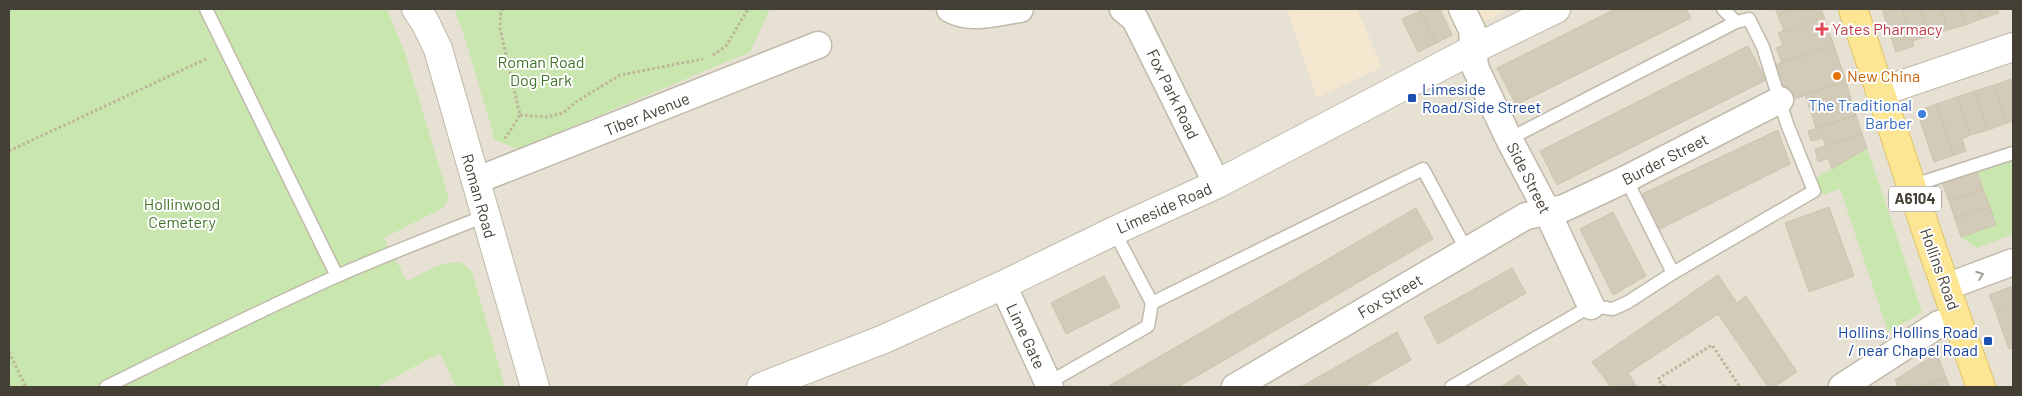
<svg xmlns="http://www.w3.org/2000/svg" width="2022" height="396" font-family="Barlow,sans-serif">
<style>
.residential{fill:#e6e1d3}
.commercial{fill:#f4e7cf}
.green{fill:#c8e6ae}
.building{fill:#d3cbba;stroke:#cec4ae}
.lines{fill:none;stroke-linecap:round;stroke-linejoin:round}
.service-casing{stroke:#c0baaa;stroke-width:15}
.minor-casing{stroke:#c0baaa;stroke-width:29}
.tertiary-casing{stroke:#c0baaa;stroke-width:30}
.primary-casing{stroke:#e1c464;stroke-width:30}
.path{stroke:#beb499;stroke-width:3;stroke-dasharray:2.5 2.5;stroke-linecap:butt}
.service{stroke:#fff;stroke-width:12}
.minor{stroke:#fff;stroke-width:26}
.tertiary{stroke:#fff;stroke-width:28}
.primary{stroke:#fce693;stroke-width:28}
.oneway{stroke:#a29f9a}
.health-dot{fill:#e0444e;stroke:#fff;stroke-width:2}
.food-dot{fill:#e8710a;stroke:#fff;stroke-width:2}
.transit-dot{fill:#1a4fb4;stroke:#fff;stroke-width:2}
.shop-dot{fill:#3f7fe0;stroke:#fff;stroke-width:2}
.labels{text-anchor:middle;stroke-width:4;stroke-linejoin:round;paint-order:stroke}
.shield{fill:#fff;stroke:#7c7971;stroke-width:1}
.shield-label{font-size:15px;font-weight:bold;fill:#443f34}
.health-label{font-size:16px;fill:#be3a42;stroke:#fff;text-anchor:start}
.park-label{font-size:16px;fill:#407429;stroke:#fff}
.food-label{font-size:16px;fill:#c56008;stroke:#fff;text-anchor:start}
.transit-label{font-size:16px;fill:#164399;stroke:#fff;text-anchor:start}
.street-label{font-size:16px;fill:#443f34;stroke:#fff}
.shop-label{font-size:16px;fill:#366cbe;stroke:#fff;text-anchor:end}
</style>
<rect width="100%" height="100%" fill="#f2efe5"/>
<!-- residential -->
<path class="residential" d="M 387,9 L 2013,9 L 2013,387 L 377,387 L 440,353 L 384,238 L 404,53 Z"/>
<!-- commercial -->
<path class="commercial" d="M 1287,9 L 1357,9 L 1382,67 L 1317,98 Z
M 1444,9 L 1508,9 L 1458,36 Z"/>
<!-- green -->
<path class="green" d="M 9,9 L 387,9 L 405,53 L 448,196 L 447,202 L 443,208 L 384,238 L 407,281 C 426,273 457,249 472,272 L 505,387 L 456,387 L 440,353 L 377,387 L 9,387 Z
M 458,9 L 770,9 L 750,52 L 519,149 L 495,140 L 464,35 L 455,12 Z
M 1867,148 L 1922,312 L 1888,332 L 1840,189 L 1822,195 L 1816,178 Z
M 2011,160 L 2013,167 L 2013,234 L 1977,248 L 1961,237 L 1996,225 L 1977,171 Z"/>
<!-- building -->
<path class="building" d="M 1424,9 L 1440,9 L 1452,35 L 1436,43 L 1420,11 Z
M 1615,9 L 1686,9 L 1691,18 L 1516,105 L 1497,68 Z
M 1775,9 L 1795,9 L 1778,15 Z
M 1795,9 L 1821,9 L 1824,17 L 1784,31 L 1778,15 Z
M 1882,9 L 1902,9 L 1914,46 L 1896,52 Z
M 1902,9 L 1920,9 L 1929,36 L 1912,41 Z
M 1920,9 L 1941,9 L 1948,30 L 1929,36 Z
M 1941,9 L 1960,9 L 1965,25 L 1948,30 Z
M 1960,9 L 1978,9 L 1981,19 L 1965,25 Z
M 1978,9 L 1998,9 L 1999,13 L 1981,19 Z
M 1420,11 L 1436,43 L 1418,52 L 1402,19 Z
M 1824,17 L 1834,46 L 1782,63 L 1776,48 L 1783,45 L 1778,33 Z
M 1748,46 L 1766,80 L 1557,185 L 1540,151 Z
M 1834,46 L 1846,81 L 1786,102 L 1774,65 Z
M 2012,79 L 2013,121 L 2007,123 L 1994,85 Z
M 1846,81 L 1851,99 L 1811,112 L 1805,95 Z
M 1994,85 L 2007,123 L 1988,130 L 1975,91 Z
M 1975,91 L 1988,130 L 1970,135 L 1957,97 Z
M 1957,97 L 1970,135 L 1962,139 L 1966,151 L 1954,155 L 1937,104 Z
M 1851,99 L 1856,115 L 1816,129 L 1811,112 Z
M 1937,104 L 1954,155 L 1934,162 L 1917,111 Z
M 1856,115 L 1862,134 L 1825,145 L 1823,138 L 1811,141 L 1808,131 Z
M 1778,130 L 1790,164 L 1658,230 L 1642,194 Z
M 1862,134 L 1867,148 L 1832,169 L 1828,158 L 1818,162 L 1815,149 Z
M 1977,171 L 1983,189 L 1949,201 L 1942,182 Z
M 1983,189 L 1990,207 L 1955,219 L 1949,201 Z
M 1829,207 L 1854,276 L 1809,292 L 1785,223 Z
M 1990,207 L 1996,225 L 1961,237 L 1955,219 Z
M 1416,208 L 1433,239 L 1178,387 L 1107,387 Z
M 1613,212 L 1646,276 L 1613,295 L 1580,229 Z
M 1512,268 L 1526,293 L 1438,344 L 1424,317 Z
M 1718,275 L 1737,303 L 1746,296 L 1797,372 L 1774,387 L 1768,387 L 1718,314 L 1628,373 L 1637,387 L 1611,387 L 1592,362 Z
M 1104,276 L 1120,307 L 1066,334 L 1051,303 Z
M 2013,286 L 2013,306 L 1996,312 L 1989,295 Z
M 2013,306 L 2013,326 L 2002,330 L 1996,312 Z
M 2013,326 L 2013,348 L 2009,349 L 2002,330 Z
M 1397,332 L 1411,360 L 1364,387 L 1301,387 Z
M 1937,353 L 1946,378 L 1922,387 L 1908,387 L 1907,385 L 1898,387 L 1895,380 Z
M 1519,375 L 1528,387 L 1501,387 Z
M 1946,378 L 1950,387 L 1922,387 Z"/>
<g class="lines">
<defs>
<path id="service" d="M 206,9 L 337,276
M 1723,9 L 1736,22
M 1626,179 L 1673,273
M 1911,186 L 2013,153
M 1152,303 L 1423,169 L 1467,251
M 1048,383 L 1148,326 L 1152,303 L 1114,231
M 106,387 C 183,349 259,311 337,276 C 385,255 435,236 485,216
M 1451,387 L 1591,306 L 1613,309 L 1628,302 L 1673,273 L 1814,191 L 1787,124 L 1763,47 L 1749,19 L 1736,22 L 1509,139"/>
<path id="minor" d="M 950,9 C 972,21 996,12 1020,9
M 1123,9 L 1135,19 L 1217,184
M 1462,9 L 1472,30 L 1475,67 L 1509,139 L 1547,211 L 1591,306
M 475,181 L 818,45
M 1003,285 L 1050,387
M 1946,287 L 2013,262
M 1235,387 L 1526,216 L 1564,208 L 1626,179 L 1780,100
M 1842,387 L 1939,324 L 1957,318"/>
<path id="tertiary" d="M 416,9 L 425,22 L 438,49 L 535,387
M 1880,92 L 2013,47
M 761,387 L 884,339 L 1003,285 L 1114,231 L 1217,184 L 1474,49 L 1556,9"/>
<path id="primary" d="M 1853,9 L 1932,248 L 1981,387"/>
</defs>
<!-- service casing -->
<use href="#service" class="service-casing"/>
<!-- minor casing -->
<use href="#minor" class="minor-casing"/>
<!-- tertiary casing -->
<use href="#tertiary" class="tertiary-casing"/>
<!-- primary casing -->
<use href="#primary" class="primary-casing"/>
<!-- path -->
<path class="path" d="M 503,9 L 501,10 L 500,28 L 520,115 L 504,140
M 713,55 L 726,46 L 748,9
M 520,115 L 547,117 L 563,113 L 576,102 L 620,75 L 703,59
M 9,151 L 208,58
M 9,352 L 26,387
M 1664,387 L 1658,379 L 1712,345 L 1740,387"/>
<!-- service -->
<use href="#service" class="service"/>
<!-- minor -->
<use href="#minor" class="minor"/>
<!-- tertiary -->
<use href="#tertiary" class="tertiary"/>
<!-- primary -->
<use href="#primary" class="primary"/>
</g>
<!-- one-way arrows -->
<defs><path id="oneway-chevron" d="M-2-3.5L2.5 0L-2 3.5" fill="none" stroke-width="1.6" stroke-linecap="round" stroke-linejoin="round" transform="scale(1.25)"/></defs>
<use class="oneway" href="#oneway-chevron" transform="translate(1980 275) rotate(-20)"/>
<!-- markers -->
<path class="health-dot" d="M1819.5 21.5h5v5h5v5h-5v5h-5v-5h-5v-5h5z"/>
<circle class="food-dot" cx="1837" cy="76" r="5"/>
<g class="transit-dot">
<rect x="1407" y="93" width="10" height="10" rx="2.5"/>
<rect x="1983" y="336" width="10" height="10" rx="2.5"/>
</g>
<circle class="shop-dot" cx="1922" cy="114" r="5"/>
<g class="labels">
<!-- shield labels -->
<rect class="shield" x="1889" y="186.5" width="52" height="25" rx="4"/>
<g class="shield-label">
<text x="1915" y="204">A6104</text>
</g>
<!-- health labels -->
<g class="health-label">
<text x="1832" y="35">Yates Pharmacy</text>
</g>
<!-- park labels -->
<g class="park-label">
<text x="541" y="68">Roman Road<tspan x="541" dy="18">Dog Park</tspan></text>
<text x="182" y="210">Hollinwood<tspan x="182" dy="18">Cemetery</tspan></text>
</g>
<!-- food labels -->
<g class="food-label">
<text x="1847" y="82">New China</text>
</g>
<!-- transit labels -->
<g class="transit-label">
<text x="1422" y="95">Limeside<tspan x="1422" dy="18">Road/Side Street</tspan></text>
<text x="1978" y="338" text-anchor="end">Hollins, Hollins Road<tspan x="1978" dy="18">/ near Chapel Road</tspan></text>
</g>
<!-- street labels -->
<g class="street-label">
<text transform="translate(1173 94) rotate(64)" y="6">Fox Park Road</text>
<text transform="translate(647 114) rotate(-22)" y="6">Tiber Avenue</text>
<text transform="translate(1665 159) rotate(-27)" y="6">Burder Street</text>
<text transform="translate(1529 178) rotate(63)" y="6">Side Street</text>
<text transform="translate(479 196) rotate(74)" y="6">Roman Road</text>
<text transform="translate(1164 208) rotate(-24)" y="6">Limeside Road</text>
<text transform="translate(1940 269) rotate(70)" y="6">Hollins Road</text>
<text transform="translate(1390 296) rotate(-30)" y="6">Fox Street</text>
<text transform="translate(1026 336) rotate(65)" y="6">Lime Gate</text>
</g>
<!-- shop labels -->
<g class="shop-label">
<text x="1912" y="111">The Traditional<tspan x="1912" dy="18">Barber</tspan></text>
</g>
</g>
<!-- border -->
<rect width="2022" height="396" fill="none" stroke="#443f34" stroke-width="20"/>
</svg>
